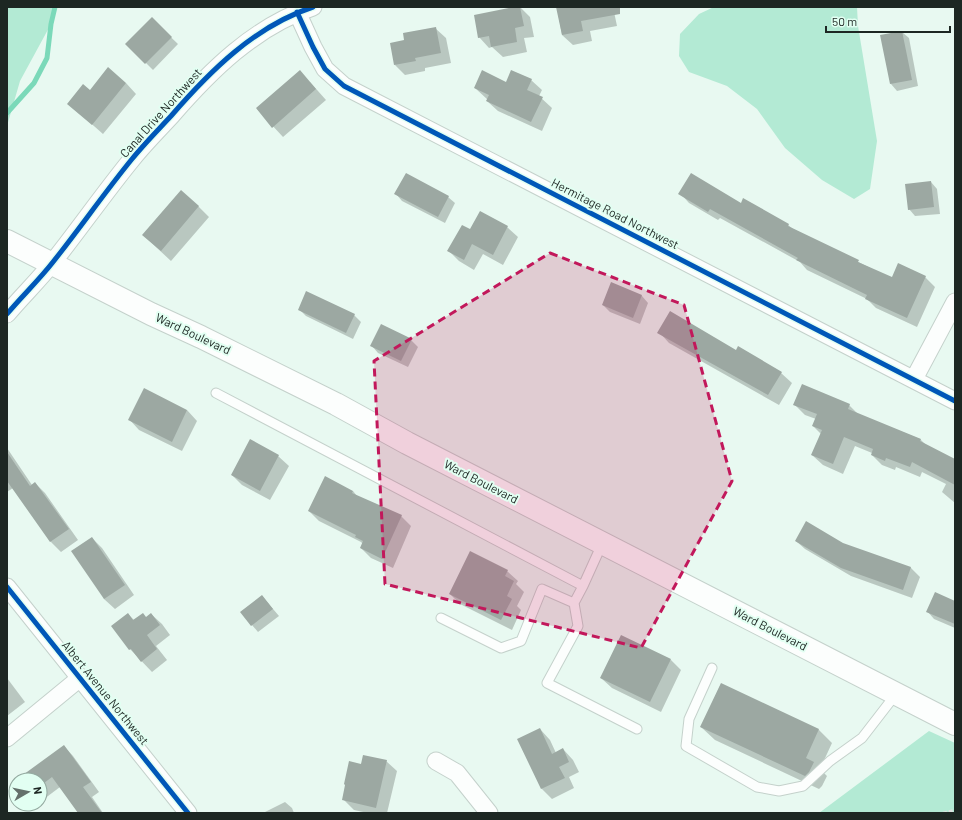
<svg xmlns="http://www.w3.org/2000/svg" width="962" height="820" font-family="Barlow,sans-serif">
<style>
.green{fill:#b3ead4}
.shadow{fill:#0003}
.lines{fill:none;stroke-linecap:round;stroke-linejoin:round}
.stream{stroke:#7bd9b9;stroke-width:5}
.building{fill:#9ca8a2}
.service-casing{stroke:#c4d1cb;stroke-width:11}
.minor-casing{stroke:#c4d1cb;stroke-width:19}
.secondary-casing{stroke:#c4d1cb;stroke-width:24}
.path{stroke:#dee3e1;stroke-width:2.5;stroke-dasharray:4 2;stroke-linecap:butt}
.service{stroke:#fcfefd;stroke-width:9}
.minor{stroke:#fcfefd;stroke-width:17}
.secondary{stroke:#fcfefd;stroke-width:22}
.cycleway-casing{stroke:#e2fff2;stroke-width:8}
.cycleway{stroke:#0057b8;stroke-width:5}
.marked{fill:#c2185b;fill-opacity:0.2;stroke:#c2185b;stroke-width:3;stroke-dasharray:8 5;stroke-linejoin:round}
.labels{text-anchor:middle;stroke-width:4;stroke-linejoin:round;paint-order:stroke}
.street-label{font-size:12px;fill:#1d2723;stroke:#e2fff2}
</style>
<rect width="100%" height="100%" fill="#e8f9f1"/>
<!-- green -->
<path class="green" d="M 7,7 L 53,7 L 51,24 L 20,81 L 7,126 Z
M 714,7 L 857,7 L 858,26 L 877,141 L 870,189 L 854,199 L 822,180 L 785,148 L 757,109 L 727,86 L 689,72 L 679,56 L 680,34 L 699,14 Z
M 929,731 L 955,743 L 955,813 L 819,813 Z"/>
<!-- shadow -->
<path class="shadow" d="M 520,7 L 530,17 L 534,37 L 524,38 L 527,52 L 503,57 L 492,47 L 489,48 L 479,37 Z
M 557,7 L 613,7 L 617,26 L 590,31 L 592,41 L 573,45 L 562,35 Z
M 152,19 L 178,44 L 153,70 L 127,44 Z
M 435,28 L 446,38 L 451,63 L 425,68 L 425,71 L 405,75 L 395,65 L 405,41 Z
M 902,32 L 909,38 L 918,86 L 897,91 L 891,84 Z
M 531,80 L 542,90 L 539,96 L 552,108 L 542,131 L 498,111 L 487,101 L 488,100 L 475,88 Z
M 310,82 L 326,100 L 283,137 L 257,109 Z
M 126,83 L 136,94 L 103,134 L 69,104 L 90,91 Z
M 931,182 L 937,189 L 940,214 L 915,216 L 909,209 Z
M 680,193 L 741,204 L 788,225 L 793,229 L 892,279 L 925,277 L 935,287 L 917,327 L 876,308 L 867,299 L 807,270 L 800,262 L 720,218 L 718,220 L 689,203 Z
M 396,194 L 448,197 L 455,203 L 445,223 L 402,201 Z
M 198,206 L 209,217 L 171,261 L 143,235 Z
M 507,227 L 518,237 L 503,265 L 483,254 L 474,270 L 459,261 L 449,251 L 470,231 Z
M 612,284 L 642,296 L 648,303 L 640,324 L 610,312 L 603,305 Z
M 299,309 L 354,315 L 361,322 L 353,339 L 306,316 Z
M 659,332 L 736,351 L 781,373 L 792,383 L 779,405 L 669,343 Z
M 411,340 L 418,347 L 408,367 L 378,353 L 372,346 Z
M 794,404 L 849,405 L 859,415 L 920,439 L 926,445 L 955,460 L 955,503 L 942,492 L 946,484 L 922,472 L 920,477 L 896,467 L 895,470 L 882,465 L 872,455 L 872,453 L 855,446 L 843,474 L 823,465 L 812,455 L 821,434 L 813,426 L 816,419 L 805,415 Z
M 187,410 L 197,421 L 182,451 L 139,430 L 129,419 Z
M 7,448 L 32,485 L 35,483 L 45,493 L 78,540 L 61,552 L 51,542 L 13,488 L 7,492 Z
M 278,456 L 289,466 L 270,500 L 242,485 L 232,475 Z
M 353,491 L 357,496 L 401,516 L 411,526 L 393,568 L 371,558 L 361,548 L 363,544 L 361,542 L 319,521 L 309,511 Z
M 92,538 L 102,548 L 134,595 L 115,609 L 104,599 Z
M 796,541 L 842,544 L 911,568 L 920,577 L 912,598 L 851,576 L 805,549 Z
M 507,571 L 518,581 L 516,584 L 524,592 L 517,606 L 521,610 L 512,630 L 460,604 L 450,594 Z
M 262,596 L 279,616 L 258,632 L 241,612 Z
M 955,602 L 955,628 L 934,619 L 928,612 Z
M 128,614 L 134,620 L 146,618 L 151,614 L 162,624 L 170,635 L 156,646 L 167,660 L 152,672 L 130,649 Z
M 671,660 L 681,670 L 661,712 L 612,688 L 601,678 Z
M 7,678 L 25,702 L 7,716 Z
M 721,684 L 819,730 L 832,743 L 820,769 L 827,776 L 822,786 L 819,789 L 715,740 L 701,727 Z
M 540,729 L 550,740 L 556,753 L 563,749 L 573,760 L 579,772 L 569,777 L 574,788 L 552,799 L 542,789 L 519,739 Z
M 64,746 L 73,756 L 99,792 L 92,797 L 103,813 L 79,813 L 60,787 L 44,799 L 40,796 L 40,780 L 27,780 Z
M 386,761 L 397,771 L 387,813 L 368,813 L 354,810 L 343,799 L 361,765 Z
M 285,802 L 292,808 L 294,813 L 263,813 Z"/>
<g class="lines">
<!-- stream -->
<path class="stream" d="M 7,113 L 34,83 L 47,58 L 51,24 L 55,7"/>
</g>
<!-- building -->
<path class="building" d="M 514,7 L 520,7 L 524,26 L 515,28 L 517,42 L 491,47 L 489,36 L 478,38 L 474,15 Z
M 556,7 L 620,7 L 620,14 L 581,21 L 583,31 L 562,35 Z
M 152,17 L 172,37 L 145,64 L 125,44 Z
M 436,27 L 441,53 L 415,58 L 416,61 L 394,65 L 390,43 L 404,40 L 403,33 Z
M 902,31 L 912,80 L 890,84 L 880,35 Z
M 108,67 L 126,83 L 92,125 L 67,104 L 83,84 L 90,90 Z
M 300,70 L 316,89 L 272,128 L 256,108 Z
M 482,70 L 506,82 L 511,70 L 532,79 L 527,90 L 543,97 L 531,122 L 486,101 L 489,95 L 474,88 Z
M 406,173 L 449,196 L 438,217 L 394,194 Z
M 691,173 L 741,203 L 743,198 L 789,224 L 788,226 L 859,260 L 858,262 L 892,277 L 898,263 L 926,276 L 907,318 L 865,299 L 867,295 L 796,260 L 798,258 L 710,209 L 708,212 L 678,194 Z
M 931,181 L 934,207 L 908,210 L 905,184 Z
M 181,190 L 199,206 L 161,251 L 142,235 Z
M 480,211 L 508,226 L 493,255 L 472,244 L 464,260 L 447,251 L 462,225 L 470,229 Z
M 611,282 L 642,295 L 633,318 L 602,305 Z
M 306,291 L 355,314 L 346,333 L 298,310 Z
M 670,311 L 736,350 L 738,346 L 782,372 L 768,395 L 657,333 Z
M 381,324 L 412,339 L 401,361 L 370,346 Z
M 802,384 L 850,404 L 848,409 L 921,439 L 920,441 L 955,459 L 955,485 L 912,462 L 910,467 L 886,458 L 885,461 L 871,455 L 873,449 L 844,437 L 833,464 L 811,455 L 822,430 L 812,426 L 817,414 L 793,405 Z
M 144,388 L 187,410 L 172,442 L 128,420 Z
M 250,439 L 279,455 L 260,491 L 231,475 Z
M 7,452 L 30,486 L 35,482 L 69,529 L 50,542 L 7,481 Z
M 325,476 L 353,491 L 352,493 L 402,515 L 382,559 L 360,548 L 363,541 L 355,537 L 356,535 L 308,511 Z
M 806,521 L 843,543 L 911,567 L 903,590 L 841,568 L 795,541 Z
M 92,537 L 125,585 L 104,599 L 71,551 Z
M 470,551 L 508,570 L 505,576 L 514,581 L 507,596 L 512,599 L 501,620 L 449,594 Z
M 935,592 L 955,601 L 955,624 L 926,612 Z
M 262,595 L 273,609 L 251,626 L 240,612 Z
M 128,613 L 133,620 L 143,613 L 146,617 L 151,613 L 160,625 L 147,635 L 157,649 L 141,662 L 131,649 L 129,650 L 111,626 Z
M 621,635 L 671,659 L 650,702 L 600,678 Z
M 721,683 L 819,729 L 806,758 L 814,762 L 809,772 L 805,776 L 700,727 Z
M 540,728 L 552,754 L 563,748 L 569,762 L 559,767 L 565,778 L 541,789 L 517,739 Z
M 64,745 L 91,782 L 83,787 L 102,813 L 78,813 L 52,777 L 40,786 L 40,780 L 16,780 Z
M 363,755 L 387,760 L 376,808 L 342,800 L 345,785 L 344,784 L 349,761 L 361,764 Z"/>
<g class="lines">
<defs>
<path id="service" d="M 216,393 L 583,586 L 602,544
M 574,603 L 578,626 L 547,683 L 637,729
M 441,618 L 501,648 L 521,641 L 542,589 L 574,603 L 583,586
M 712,668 L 689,719 L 686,746 L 757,787 L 779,791 L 803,786 L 830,761 L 862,738 L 896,694"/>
<path id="minor" d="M 297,12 L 313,47 L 325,69 L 344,86 L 955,401
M 7,314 C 22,296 39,280 53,262 C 80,228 105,192 132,159 C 144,144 158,130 171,116 C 210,71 255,26 313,7
M 914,379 L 955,302
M 7,587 L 188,813
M 7,738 L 80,678
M 436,761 L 457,773 L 489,813"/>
<path id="secondary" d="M 7,241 L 151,314 L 201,337 L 336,404 L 407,443 L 955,724"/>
</defs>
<!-- service casing -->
<use href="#service" class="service-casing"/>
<!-- minor casing -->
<use href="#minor" class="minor-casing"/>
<!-- secondary casing -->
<use href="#secondary" class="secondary-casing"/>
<!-- path -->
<path class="path" d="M 943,813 L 955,810"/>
<!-- service -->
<use href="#service" class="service"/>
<!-- minor -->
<use href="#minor" class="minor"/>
<!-- secondary -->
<use href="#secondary" class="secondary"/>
<defs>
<path id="cycleway" d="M 297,12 L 313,47 L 325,69 L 344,86 L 955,401
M 7,314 C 22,296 39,280 53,262 C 80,228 105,192 132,159 C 144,144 158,130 171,116 C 210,71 255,26 313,7
M 7,587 L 188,813"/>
</defs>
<!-- cycleway casing -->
<use href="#cycleway" class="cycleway-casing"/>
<!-- cycleway -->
<use href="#cycleway" class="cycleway"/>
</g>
<!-- marked area -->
<path class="marked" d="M 550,253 L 684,305 L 732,481 L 641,648 L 385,584 L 374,361 Z"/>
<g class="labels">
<!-- street labels -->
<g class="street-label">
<text transform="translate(161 113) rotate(-48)" y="4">Canal Drive Northwest</text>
<text transform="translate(615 214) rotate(27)" y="4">Hermitage Road Northwest</text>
<text transform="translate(193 334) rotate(25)" y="4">Ward Boulevard</text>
<text transform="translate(481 482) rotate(27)" y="4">Ward Boulevard</text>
<text transform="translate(770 629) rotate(27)" y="4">Ward Boulevard</text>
<text transform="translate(105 693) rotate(51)" y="4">Albert Avenue Northwest</text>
</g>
</g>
<!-- border -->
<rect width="962" height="820" fill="none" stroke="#1d2723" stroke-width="16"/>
<!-- north arrow -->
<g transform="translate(28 792) rotate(81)"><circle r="19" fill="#e2fff2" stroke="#93a99f"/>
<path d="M0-3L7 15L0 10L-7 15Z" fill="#64706b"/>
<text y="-6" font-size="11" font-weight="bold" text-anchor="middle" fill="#1d2723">N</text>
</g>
<!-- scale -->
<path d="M826 26v6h124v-6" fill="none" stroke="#1d2723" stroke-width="2"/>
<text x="832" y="26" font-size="12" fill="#1d2723" stroke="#e2fff2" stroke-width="3" paint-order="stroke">50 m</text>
</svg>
